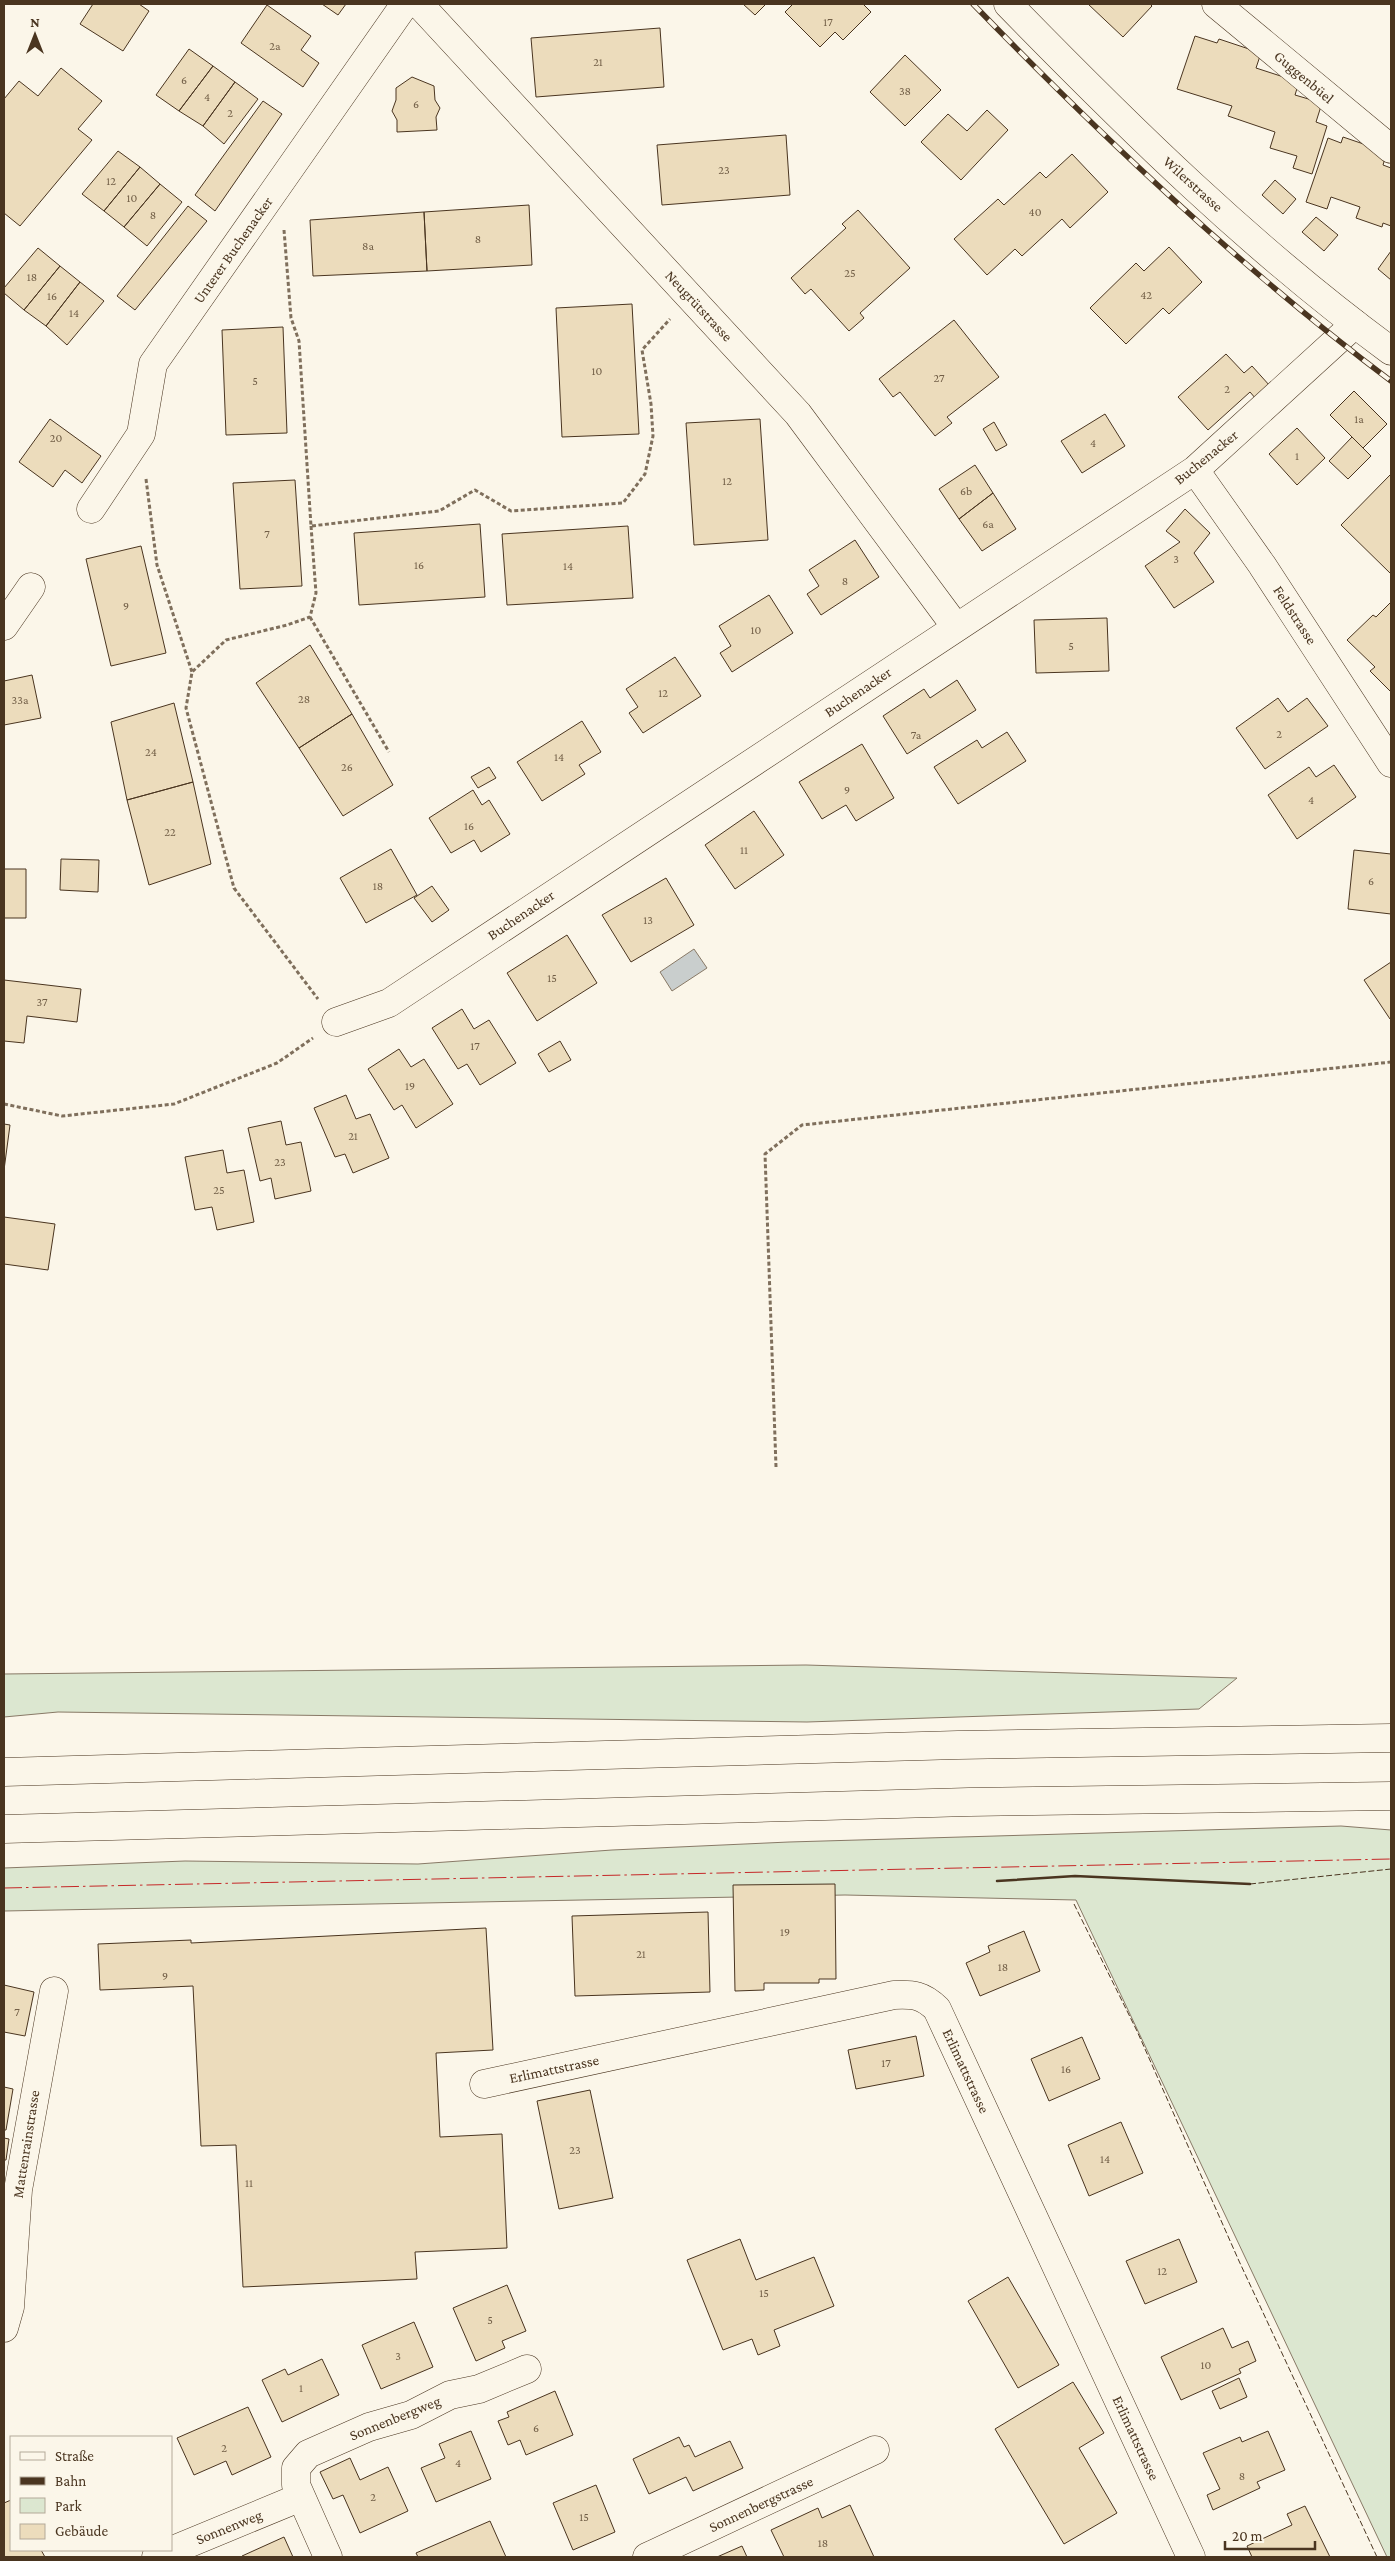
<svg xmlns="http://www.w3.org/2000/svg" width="1395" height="2561" font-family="'Crimson Pro',serif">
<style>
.green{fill:#dce7d0;stroke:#887966}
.water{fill:#c9cecd;stroke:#887966}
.building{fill:#ecdcbc;stroke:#4a3520}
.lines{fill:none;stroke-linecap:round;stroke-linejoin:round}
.minor-casing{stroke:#4a3520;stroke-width:29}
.major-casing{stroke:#4a3520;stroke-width:29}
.highway-casing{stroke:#4a3520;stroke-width:29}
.path{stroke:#7f6f5c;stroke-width:3;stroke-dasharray:4 2.5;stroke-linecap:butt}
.minor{stroke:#fbf6e9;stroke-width:28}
.major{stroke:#fbf6e9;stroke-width:28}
.highway{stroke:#fbf6e9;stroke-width:28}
.rail-casing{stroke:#4a3520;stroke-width:5.5}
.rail{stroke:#fbf6e9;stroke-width:4;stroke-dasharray:11;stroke-linecap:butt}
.fence{stroke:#4a3520;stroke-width:1;stroke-dasharray:6 2.5;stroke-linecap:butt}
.wall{stroke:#4a3520;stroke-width:2.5}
.power{stroke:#c62828;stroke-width:1;stroke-dasharray:18 4 2.5 4;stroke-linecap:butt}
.labels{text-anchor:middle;stroke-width:4;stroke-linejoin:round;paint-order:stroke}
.number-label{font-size:12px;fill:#725f47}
.street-label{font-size:15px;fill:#4a3520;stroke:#fbf6e9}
</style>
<rect width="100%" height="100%" fill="#fbf6e9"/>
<!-- green -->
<path class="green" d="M 806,1665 L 1237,1678 L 1199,1709 L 807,1722 L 58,1712 L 4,1717 L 4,1674 Z
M 1341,1826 L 1391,1830 L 1391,2557 L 1387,2557 L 1076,1900 L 845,1895 L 4,1911 L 4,1868 L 185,1861 L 418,1864 L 612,1850 L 789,1842 Z"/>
<!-- water -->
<path class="water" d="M 694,949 L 707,968 L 672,991 L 660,972 Z"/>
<!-- building -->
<path class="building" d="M 93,4 L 139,4 L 149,11 L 123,51 L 80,24 Z
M 322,4 L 346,4 L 338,15 Z
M 743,4 L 766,4 L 755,15 Z
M 793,4 L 863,4 L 871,12 L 843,40 L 835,32 L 820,47 L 785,12 Z
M 1088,4 L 1150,4 L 1152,6 L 1123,37 Z
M 267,5 L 311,36 L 301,50 L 319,63 L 303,87 L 241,43 Z
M 660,28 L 664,87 L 536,97 L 531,38 Z
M 1195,36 L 1217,43 L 1219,39 L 1261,53 L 1256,68 L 1299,82 L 1295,95 L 1322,103 L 1316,122 L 1327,126 L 1312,174 L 1293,168 L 1297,156 L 1270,148 L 1275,132 L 1228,116 L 1232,106 L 1177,89 Z
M 189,49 L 213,66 L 179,111 L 156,95 Z
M 905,55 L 941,90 L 905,126 L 870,92 Z
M 213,66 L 235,82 L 203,126 L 179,111 Z
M 61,68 L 102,101 L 78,129 L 92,140 L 20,226 L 4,213 L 4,99 L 19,81 L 38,96 Z
M 412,77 L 434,86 L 435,100 L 440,108 L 436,117 L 437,130 L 397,132 L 397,120 L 392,111 L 396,100 L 396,88 Z
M 235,82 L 258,99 L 224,144 L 203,126 Z
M 263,101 L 282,114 L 215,211 L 195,195 Z
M 987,110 L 1008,130 L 961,180 L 921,142 L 948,114 L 967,131 Z
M 786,135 L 790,195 L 662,205 L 657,145 Z
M 1343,137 L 1387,152 L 1383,165 L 1391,168 L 1391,226 L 1383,223 L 1382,227 L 1356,218 L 1360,207 L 1331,197 L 1327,209 L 1306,202 L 1328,138 L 1341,143 Z
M 118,151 L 140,167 L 104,211 L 82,194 Z
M 1072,154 L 1108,192 L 1070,228 L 1062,219 L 1022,256 L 1015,249 L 987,275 L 954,239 L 998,199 L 1004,205 L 1040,172 L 1046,178 Z
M 140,167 L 160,184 L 124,227 L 104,211 Z
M 1275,180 L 1296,199 L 1283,214 L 1262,195 Z
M 160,184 L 182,202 L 147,246 L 124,227 Z
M 529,205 L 532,265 L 427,271 L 424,212 Z
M 188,206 L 207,221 L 135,310 L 117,296 Z
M 858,210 L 910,268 L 860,313 L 864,318 L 849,331 L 811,289 L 805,294 L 791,278 L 846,228 L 842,224 Z
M 424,212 L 427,271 L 313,276 L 310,220 Z
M 1316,217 L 1338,235 L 1324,251 L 1302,232 Z
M 1169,247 L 1202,282 L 1169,314 L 1163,308 L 1126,344 L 1090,308 L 1136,263 L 1144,271 Z
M 38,248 L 60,266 L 24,310 L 4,293 L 4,288 Z
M 1391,251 L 1391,280 L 1378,269 Z
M 60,266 L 80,282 L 46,326 L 24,310 Z
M 80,282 L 104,301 L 67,345 L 46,326 Z
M 632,304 L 639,434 L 562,437 L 556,308 Z
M 954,320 L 999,377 L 947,417 L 952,423 L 935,436 L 900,392 L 893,397 L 879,379 Z
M 283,327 L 287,433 L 226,435 L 222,330 Z
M 1226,354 L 1244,373 L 1252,366 L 1270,386 L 1256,399 L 1250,392 L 1208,430 L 1178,397 Z
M 1354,391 L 1387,424 L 1363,448 L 1330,415 Z
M 1105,414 L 1125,446 L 1082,473 L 1061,441 Z
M 50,419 L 101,456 L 82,483 L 65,470 L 53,487 L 19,462 Z
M 760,419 L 768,540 L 694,545 L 686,423 Z
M 994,422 L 1007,445 L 996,451 L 983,429 Z
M 1297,428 L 1325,458 L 1297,485 L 1269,454 Z
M 1352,437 L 1371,456 L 1348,479 L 1329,461 Z
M 975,465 L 993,493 L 959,519 L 939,489 Z
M 1390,475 L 1391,476 L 1391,574 L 1341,525 Z
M 295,480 L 302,586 L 240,589 L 233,483 Z
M 993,493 L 1016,529 L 982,551 L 959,519 Z
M 1185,509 L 1210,533 L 1194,553 L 1214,582 L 1174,608 L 1145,566 L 1180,542 L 1166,531 Z
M 480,524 L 485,597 L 359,605 L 354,533 Z
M 628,526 L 633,598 L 507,605 L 502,534 Z
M 855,540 L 879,577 L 821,615 L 807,594 L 819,586 L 809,570 Z
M 141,546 L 166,653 L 111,666 L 86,559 Z
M 769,595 L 793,633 L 732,672 L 720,653 L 731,646 L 719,626 Z
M 1391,602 L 1391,692 L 1370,671 L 1375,667 L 1347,640 L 1373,615 L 1376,617 Z
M 1107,618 L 1109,671 L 1036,673 L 1034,620 Z
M 310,645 L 352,714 L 299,748 L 256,683 Z
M 675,657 L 701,696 L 643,733 L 629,713 L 638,707 L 626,689 Z
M 32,675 L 41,718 L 4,725 L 4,681 Z
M 957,680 L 976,710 L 907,754 L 883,716 L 924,689 L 930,698 Z
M 1278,698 L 1288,712 L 1307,698 L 1328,726 L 1265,769 L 1236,728 Z
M 174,703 L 193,782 L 127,800 L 111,722 Z
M 352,714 L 393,785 L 343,816 L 299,748 Z
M 582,721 L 601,752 L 579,765 L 585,774 L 542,801 L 517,762 Z
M 1007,732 L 1026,761 L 958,804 L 934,767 L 977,740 L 982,748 Z
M 862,744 L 894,798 L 856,821 L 846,805 L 822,819 L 799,782 Z
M 1334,765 L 1356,797 L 1297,839 L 1268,795 L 1309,767 L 1316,777 Z
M 489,767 L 496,778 L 478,788 L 471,777 Z
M 193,782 L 211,864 L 149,885 L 127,800 Z
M 473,790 L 482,805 L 489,800 L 510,834 L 481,852 L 474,840 L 451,853 L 429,818 Z
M 754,811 L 784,855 L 735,889 L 705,845 Z
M 391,849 L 417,895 L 366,923 L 340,878 Z
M 1354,850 L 1391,854 L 1391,914 L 1348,909 Z
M 61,859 L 99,860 L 98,892 L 60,890 Z
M 4,869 L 26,869 L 26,918 L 4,918 Z
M 666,878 L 694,925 L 631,962 L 602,915 Z
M 432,886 L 449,910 L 432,922 L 414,898 Z
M 567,935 L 597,983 L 537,1021 L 507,973 Z
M 1391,962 L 1391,1018 L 1390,1019 L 1364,980 Z
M 4,980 L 81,989 L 77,1022 L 27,1016 L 24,1043 L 4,1041 Z
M 462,1009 L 474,1029 L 489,1020 L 516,1063 L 480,1085 L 467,1064 L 458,1069 L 432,1028 Z
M 560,1041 L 571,1060 L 549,1072 L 538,1054 Z
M 399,1049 L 411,1067 L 424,1059 L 453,1104 L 416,1128 L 402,1105 L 394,1110 L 368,1069 Z
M 346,1095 L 356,1119 L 370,1114 L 389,1158 L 353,1173 L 345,1154 L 335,1157 L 314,1108 Z
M 281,1121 L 286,1145 L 301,1142 L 311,1191 L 275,1199 L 271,1178 L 260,1181 L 248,1128 Z
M 4,1124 L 10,1125 L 4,1170 Z
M 223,1150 L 227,1173 L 244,1170 L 254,1222 L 217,1230 L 212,1207 L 195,1210 L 185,1157 Z
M 4,1217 L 55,1224 L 48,1270 L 4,1264 Z
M 835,1884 L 836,1979 L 819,1979 L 819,1983 L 764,1983 L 764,1990 L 735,1991 L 733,1885 Z
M 708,1912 L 710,1992 L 575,1996 L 572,1916 Z
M 486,1928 L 493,2050 L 436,2053 L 440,2137 L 502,2134 L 507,2248 L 415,2252 L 417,2279 L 243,2287 L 236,2145 L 201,2146 L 193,1986 L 100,1990 L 98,1944 L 191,1940 L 191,1943 Z
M 1024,1931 L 1040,1971 L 980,1996 L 966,1963 L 990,1952 L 988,1946 Z
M 4,1985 L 34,1992 L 25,2036 L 4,2032 Z
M 916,2036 L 924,2076 L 856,2089 L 848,2050 Z
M 1082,2037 L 1100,2079 L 1049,2101 L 1031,2059 Z
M 4,2087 L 13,2089 L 6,2130 L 4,2130 Z
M 590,2090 L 613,2198 L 559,2209 L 537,2101 Z
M 1121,2122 L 1143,2173 L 1089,2196 L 1068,2145 Z
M 4,2138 L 9,2139 L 6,2160 L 4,2160 Z
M 740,2239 L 756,2280 L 814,2257 L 834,2306 L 774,2330 L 780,2346 L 758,2355 L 752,2339 L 723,2350 L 687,2260 Z
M 1179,2239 L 1197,2282 L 1145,2304 L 1126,2261 Z
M 1008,2277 L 1059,2365 L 1018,2388 L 968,2301 Z
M 507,2285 L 526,2331 L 502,2341 L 505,2348 L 476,2361 L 453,2308 Z
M 414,2322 L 433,2367 L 381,2389 L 362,2345 Z
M 1223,2328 L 1232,2348 L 1248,2341 L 1256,2361 L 1239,2369 L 1241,2373 L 1181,2400 L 1161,2357 Z
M 322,2359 L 339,2395 L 282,2422 L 262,2380 L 285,2369 L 288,2375 Z
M 1239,2378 L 1247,2397 L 1220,2409 L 1212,2391 Z
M 1073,2382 L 1104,2433 L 1079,2448 L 1117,2513 L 1064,2544 L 995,2429 Z
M 555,2391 L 573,2435 L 526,2455 L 520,2440 L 508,2445 L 498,2421 L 509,2417 L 507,2412 Z
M 248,2407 L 271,2457 L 232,2475 L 226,2461 L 194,2475 L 177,2438 Z
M 471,2431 L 491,2479 L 436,2502 L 421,2468 L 445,2458 L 439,2444 Z
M 1268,2431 L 1285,2470 L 1257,2482 L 1260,2488 L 1213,2510 L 1207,2495 L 1220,2489 L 1203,2453 L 1240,2437 L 1242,2442 Z
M 679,2437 L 684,2447 L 689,2445 L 695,2457 L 730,2441 L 743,2468 L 693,2491 L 686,2477 L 649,2494 L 633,2459 Z
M 350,2458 L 360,2480 L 388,2467 L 408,2511 L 360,2533 L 343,2495 L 333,2499 L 320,2472 Z
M 596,2485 L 615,2532 L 573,2550 L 553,2503 Z
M 11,2500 L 11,2550 L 41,2550 L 45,2557 L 4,2557 L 4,2503 Z
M 850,2505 L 874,2557 L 784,2557 L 771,2530 L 818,2508 L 822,2518 Z
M 1305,2506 L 1330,2557 L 1252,2557 L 1247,2546 L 1292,2525 L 1287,2514 Z
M 490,2521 L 506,2557 L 418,2557 L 416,2553 Z
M 284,2537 L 293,2557 L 242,2557 L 242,2556 Z
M 742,2546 L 747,2557 L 717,2557 Z"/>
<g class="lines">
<defs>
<path id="minor" d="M 419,4 L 798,414 L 956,627
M 1216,4 L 1391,149
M 1195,470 L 1262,565 L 1391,763
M 91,509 L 141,434 L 153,364 L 405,4
M 4,626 L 31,587
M 336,1022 L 389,1003 L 1195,470 L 1355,324
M 484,2084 L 894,1995 C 913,1994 923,1995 937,2009 L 1191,2557
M 4,2328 L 10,2307 L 18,2190 L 54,1991
M 156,2557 L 301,2497
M 328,2557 L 296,2485 L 296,2468 L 308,2454 L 369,2427 L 411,2415 L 450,2395 L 479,2389 L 527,2369
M 647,2557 L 875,2450"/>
<path id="major" d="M 1008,4 C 1128,127 1252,249 1391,351"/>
<path id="highway" d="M 4,1772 L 958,1745 L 1391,1738
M 4,1829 L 969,1802 L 1391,1796"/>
</defs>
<!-- minor casing -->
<use href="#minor" class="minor-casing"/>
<!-- major casing -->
<use href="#major" class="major-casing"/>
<!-- highway casing -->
<use href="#highway" class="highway-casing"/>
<!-- path -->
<path class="path" d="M 284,230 L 291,318 L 299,341 L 311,526 L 439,511 L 475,490 L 511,511 L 623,503 L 645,474 L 653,436 L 651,404 L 642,350 L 670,319
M 146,479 L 157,565 L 192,672
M 311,526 L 316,593 L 310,617 L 287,625 L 226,640 L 192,672 L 186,708 L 234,888 L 318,999
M 310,617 L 389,752
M 4,1104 L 62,1116 L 174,1104 L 277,1063 L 313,1038
M 776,1467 L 765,1154 L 802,1125 L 1391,1062"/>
<!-- minor -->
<use href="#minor" class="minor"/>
<!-- major -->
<use href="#major" class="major"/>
<!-- highway -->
<use href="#highway" class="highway"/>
<defs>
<path id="rail" d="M 973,4 C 1104,139 1241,268 1391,381"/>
</defs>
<!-- rail casing -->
<use href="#rail" class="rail-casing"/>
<!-- rail -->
<use href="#rail" class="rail"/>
<!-- fence -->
<path class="fence" d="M 1250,1884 L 1391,1869
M 1074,1904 L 1137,2031 L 1239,2261 L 1377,2557"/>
<!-- wall -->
<path class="wall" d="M 997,1881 L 1075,1876 L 1250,1884"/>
<!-- power -->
<path class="power" d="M 4,1888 L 1391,1859"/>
</g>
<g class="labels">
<!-- number labels -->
<g class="number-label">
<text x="828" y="26">17</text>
<text x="275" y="50">2a</text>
<text x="598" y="66">21</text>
<text x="184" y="84">6</text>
<text x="905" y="95">38</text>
<text x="207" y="101">4</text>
<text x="416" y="108">6</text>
<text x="230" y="117">2</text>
<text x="724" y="174">23</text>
<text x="111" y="185">12</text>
<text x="132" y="202">10</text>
<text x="1035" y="216">40</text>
<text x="153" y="219">8</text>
<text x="478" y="243">8</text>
<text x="368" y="250">8a</text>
<text x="850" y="277">25</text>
<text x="32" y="281">18</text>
<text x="1146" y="299">42</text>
<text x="52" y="300">16</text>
<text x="74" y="317">14</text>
<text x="597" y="375">10</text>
<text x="939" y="382">27</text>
<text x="255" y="385">5</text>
<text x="1227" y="393">2</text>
<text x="1359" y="423">1a</text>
<text x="56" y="442">20</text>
<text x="1093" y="447">4</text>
<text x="1297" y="460">1</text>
<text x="727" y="485">12</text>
<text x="966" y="495">6b</text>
<text x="988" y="528">6a</text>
<text x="267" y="538">7</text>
<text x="1176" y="563">3</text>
<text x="419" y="569">16</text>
<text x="568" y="570">14</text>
<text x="845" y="585">8</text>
<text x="126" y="610">9</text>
<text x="756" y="634">10</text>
<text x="1071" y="650">5</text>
<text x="663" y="697">12</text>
<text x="304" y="703">28</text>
<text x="20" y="704">33a</text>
<text x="1279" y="738">2</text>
<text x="916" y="739">7a</text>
<text x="151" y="756">24</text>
<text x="559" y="761">14</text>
<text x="347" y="771">26</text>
<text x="847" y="794">9</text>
<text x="1311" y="804">4</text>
<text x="469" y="830">16</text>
<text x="170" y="836">22</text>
<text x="744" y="854">11</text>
<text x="1371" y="885">6</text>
<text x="378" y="890">18</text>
<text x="648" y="924">13</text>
<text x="552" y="982">15</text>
<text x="42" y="1006">37</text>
<text x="475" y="1050">17</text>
<text x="410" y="1090">19</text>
<text x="353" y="1140">21</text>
<text x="280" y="1166">23</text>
<text x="219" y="1194">25</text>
<text x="785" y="1936">19</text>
<text x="641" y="1958">21</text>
<text x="1003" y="1971">18</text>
<text x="165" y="1980">9</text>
<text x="17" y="2016">7</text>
<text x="886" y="2067">17</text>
<text x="1066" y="2073">16</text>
<text x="575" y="2154">23</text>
<text x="1105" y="2163">14</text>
<text x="249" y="2187">11</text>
<text x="1162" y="2275">12</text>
<text x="764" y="2297">15</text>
<text x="490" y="2324">5</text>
<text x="398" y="2360">3</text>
<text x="1206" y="2369">10</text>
<text x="301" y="2392">1</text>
<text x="536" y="2432">6</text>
<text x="224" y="2452">2</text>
<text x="458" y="2467">4</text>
<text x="1242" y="2480">8</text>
<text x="373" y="2501">2</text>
<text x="584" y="2521">15</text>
<text x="823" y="2547">18</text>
</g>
<!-- street labels -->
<g class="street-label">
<text transform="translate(1304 77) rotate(40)" y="5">Guggenbüel</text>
<text transform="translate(1193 184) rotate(42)" y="5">Wilerstrasse</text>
<text transform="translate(233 250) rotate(-55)" y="5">Unterer Buchenacker</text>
<text transform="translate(699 306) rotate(47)" y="5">Neugrütstrasse</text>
<text transform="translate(1206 457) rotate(-39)" y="5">Buchenacker</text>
<text transform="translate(1295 615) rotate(57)" y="5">Feldstrasse</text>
<text transform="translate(858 692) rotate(-34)" y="5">Buchenacker</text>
<text transform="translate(521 915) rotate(-34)" y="5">Buchenacker</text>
<text transform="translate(554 2069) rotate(-12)" y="5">Erlimattstrasse</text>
<text transform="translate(966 2071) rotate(65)" y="5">Erlimattstrasse</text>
<text transform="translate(26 2144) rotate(-81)" y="5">Mattenrainstrasse</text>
<text transform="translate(395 2418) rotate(-22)" y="5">Sonnenbergweg</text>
<text transform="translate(1136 2438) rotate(65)" y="5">Erlimattstrasse</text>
<text transform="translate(761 2504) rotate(-25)" y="5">Sonnenbergstrasse</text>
<text transform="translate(229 2527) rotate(-22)" y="5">Sonnenweg</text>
</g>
</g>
<!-- border -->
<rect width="1395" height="2561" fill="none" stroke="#4a3520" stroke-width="10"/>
<!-- legend -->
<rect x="10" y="2436" width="162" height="115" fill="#fbf6e9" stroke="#b4a999"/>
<rect x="20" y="2452" width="25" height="8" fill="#fbf6e9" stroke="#b4a999"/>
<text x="55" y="2461" font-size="15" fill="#4a3520">Straße</text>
<rect x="20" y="2477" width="25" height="8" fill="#4a3520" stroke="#b4a999"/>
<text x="55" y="2486" font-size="15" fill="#4a3520">Bahn</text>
<rect x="20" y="2498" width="25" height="15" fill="#dce7d0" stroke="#b4a999"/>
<text x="55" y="2511" font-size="15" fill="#4a3520">Park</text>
<rect x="20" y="2524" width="25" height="15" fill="#ecdcbc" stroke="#b4a999"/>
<text x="55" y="2536" font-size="15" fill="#4a3520">Gebäude</text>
<!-- north arrow -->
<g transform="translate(35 35)" stroke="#fbf6e9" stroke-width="4" paint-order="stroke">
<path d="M0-4L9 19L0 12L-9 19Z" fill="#4a3520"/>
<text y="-8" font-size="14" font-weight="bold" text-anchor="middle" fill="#4a3520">N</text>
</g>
<!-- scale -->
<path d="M1225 2541v8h90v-8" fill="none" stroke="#4a3520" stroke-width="2.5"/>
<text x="1232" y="2541" font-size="15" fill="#4a3520" stroke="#fbf6e9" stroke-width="4" paint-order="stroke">20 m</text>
</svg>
